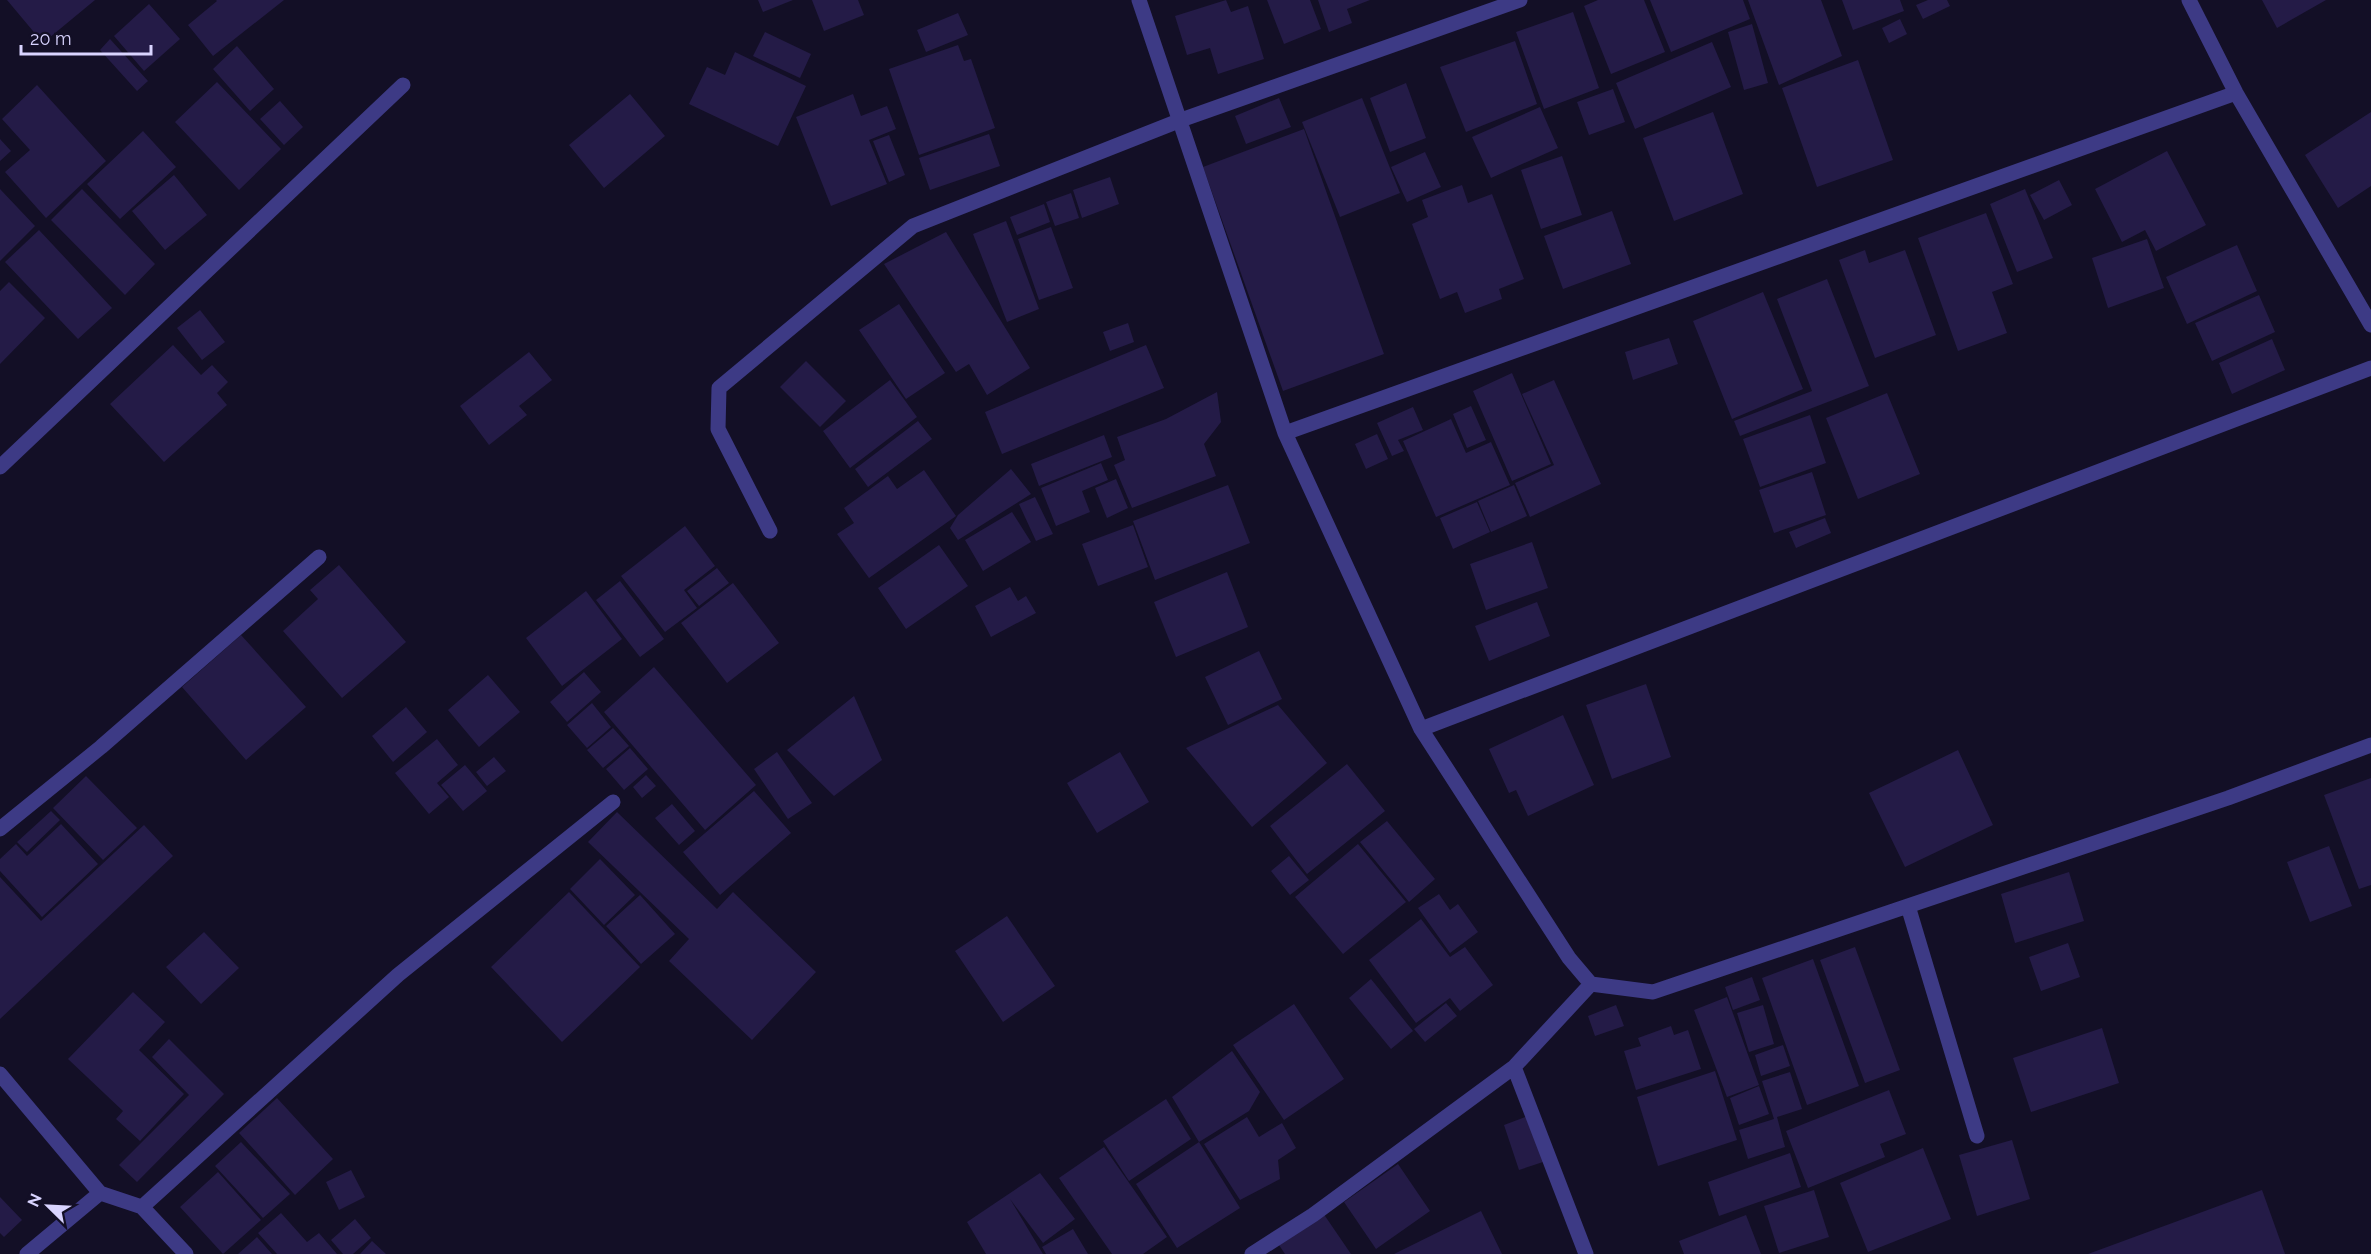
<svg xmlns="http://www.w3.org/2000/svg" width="2371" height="1254" font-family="Raleway,sans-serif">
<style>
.building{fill:#241b47}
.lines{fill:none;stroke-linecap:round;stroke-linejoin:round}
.minor{stroke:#3d3a85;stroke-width:15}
</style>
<rect width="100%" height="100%" fill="#130f26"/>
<!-- building -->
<path class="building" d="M 7,0 L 95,0 L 43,43 Z
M 216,0 L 284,0 L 213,56 L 188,25 L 217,1 Z
M 758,0 L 793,0 L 763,12 Z
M 812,0 L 858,0 L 864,15 L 824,31 Z
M 1226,0 L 1231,12 L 1248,6 L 1264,59 L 1218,74 L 1210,48 L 1187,55 L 1175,16 Z
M 1267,0 L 1310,0 L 1321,29 L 1284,44 Z
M 1318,0 L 1370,0 L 1347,9 L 1352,23 L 1329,32 Z
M 1598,0 L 1644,0 L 1665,52 L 1611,74 L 1584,6 Z
M 1650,0 L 1743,0 L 1750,19 L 1671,52 Z
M 1748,0 L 1821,0 L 1842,56 L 1779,85 Z
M 1842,0 L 1900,0 L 1904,11 L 1853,30 Z
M 1928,0 L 1947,0 L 1950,6 L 1923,19 L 1916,5 Z
M 2262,0 L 2326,0 L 2277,28 Z
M 149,4 L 180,39 L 144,71 L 114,36 Z
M 1573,12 L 1599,88 L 1544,109 L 1516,32 Z
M 958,13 L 968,35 L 926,52 L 917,30 Z
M 1900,19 L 1907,34 L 1889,43 L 1882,28 Z
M 1752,24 L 1768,83 L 1744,90 L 1728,32 Z
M 765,32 L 811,54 L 800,78 L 753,56 Z
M 110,39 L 148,81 L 137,91 L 100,50 Z
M 1515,41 L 1537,104 L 1466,132 L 1440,67 Z
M 1712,42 L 1731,87 L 1635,129 L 1616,83 Z
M 958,45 L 964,61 L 971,59 L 995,128 L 919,155 L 889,69 Z
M 237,46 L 274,89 L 250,111 L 213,69 Z
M 735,52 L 806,86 L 778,146 L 689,104 L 707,67 L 725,75 Z
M 1858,60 L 1893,160 L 1817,187 L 1782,88 Z
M 217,82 L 281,149 L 239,190 L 175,122 Z
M 1406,83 L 1426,138 L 1390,152 L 1370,98 Z
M 37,85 L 106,161 L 46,218 L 5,172 L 30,150 L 2,119 Z
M 1613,89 L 1625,122 L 1589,135 L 1577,102 Z
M 630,94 L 665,136 L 604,188 L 569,145 Z
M 853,94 L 861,116 L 887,106 L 896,129 L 869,140 L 887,184 L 831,206 L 796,117 Z
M 1279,98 L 1291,127 L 1246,144 L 1235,116 Z
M 1362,98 L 1400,193 L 1340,217 L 1302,122 Z
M 280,101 L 303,127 L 284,145 L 260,119 Z
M 1540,107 L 1558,148 L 1491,178 L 1472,137 Z
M 1713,112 L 1743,194 L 1674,221 L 1643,138 Z
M 2371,112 L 2371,186 L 2338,208 L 2305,155 Z
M 1304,129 L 1384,354 L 1283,391 L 1203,167 Z
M 143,131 L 176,167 L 120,219 L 87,184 Z
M 989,134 L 1000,166 L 930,190 L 919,158 Z
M 889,135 L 905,175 L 889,182 L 873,141 Z
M 0,139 L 11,151 L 0,161 Z
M 2167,151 L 2206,225 L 2156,251 L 2145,230 L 2122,242 L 2095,189 Z
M 1425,152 L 1441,187 L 1407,202 L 1391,167 Z
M 1562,156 L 1582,215 L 1541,229 L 1521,170 Z
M 174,175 L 207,215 L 165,250 L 132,211 Z
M 1110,177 L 1119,204 L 1082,218 L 1073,190 Z
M 2059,180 L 2072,205 L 2044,220 L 2030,195 Z
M 1462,185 L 1468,203 L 1492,194 L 1524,279 L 1499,289 L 1502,299 L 1465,313 L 1457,292 L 1440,299 L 1412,224 L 1428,217 L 1422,200 Z
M 0,189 L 35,226 L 0,261 Z
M 82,189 L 155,264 L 125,295 L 51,220 Z
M 2025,189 L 2053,258 L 2017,272 L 1990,204 Z
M 1071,193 L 1079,218 L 1055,226 L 1046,202 Z
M 1044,204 L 1050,222 L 1017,235 L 1010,217 Z
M 1612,211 L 1631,264 L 1563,289 L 1544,236 Z
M 1986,213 L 2013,284 L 1992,292 L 2007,333 L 1958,351 L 1918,238 Z
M 1006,221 L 1039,309 L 1007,322 L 973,234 Z
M 1051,227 L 1073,288 L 1039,300 L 1018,239 Z
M 39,230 L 112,308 L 78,339 L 5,262 Z
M 946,232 L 1030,368 L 987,395 L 969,364 L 956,372 L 884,264 Z
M 2147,239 L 2164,288 L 2108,308 L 2092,258 Z
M 2237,245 L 2257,291 L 2187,324 L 2166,277 Z
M 1865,250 L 1869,263 L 1905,250 L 1936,335 L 1875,358 L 1839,260 Z
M 1827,279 L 1869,386 L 1740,436 L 1734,421 L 1812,391 L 1777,299 Z
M 9,282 L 45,318 L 0,364 L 0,291 Z
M 1763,292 L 1803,389 L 1732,419 L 1693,321 Z
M 2259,295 L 2275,332 L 2212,361 L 2195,323 Z
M 899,304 L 945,373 L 906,399 L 859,330 Z
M 200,310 L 225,342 L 202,360 L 177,328 Z
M 1128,323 L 1134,342 L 1110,351 L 1103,332 Z
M 1669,338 L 1678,364 L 1633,380 L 1625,352 Z
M 2272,339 L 2285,370 L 2232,394 L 2219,363 Z
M 173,345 L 201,375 L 212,365 L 228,382 L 217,393 L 227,405 L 164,462 L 110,404 Z
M 1146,345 L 1164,388 L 1002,454 L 985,412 Z
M 529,352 L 552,380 L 519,406 L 527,415 L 489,445 L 460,406 Z
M 806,361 L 846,401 L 820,427 L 780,387 Z
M 1512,373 L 1551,464 L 1512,481 L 1473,391 Z
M 890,380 L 917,417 L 850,468 L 823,431 Z
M 1554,380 L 1601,484 L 1530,517 L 1515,483 L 1554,465 L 1522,394 Z
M 1217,392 L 1221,422 L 1204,444 L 1216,476 L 1132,508 L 1114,465 L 1125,460 L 1117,437 L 1166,419 Z
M 1887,393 L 1920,474 L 1858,499 L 1826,418 Z
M 1471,406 L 1486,440 L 1467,448 L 1453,414 Z
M 1413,407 L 1423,430 L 1398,440 L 1404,451 L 1392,456 L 1377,423 Z
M 1810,415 L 1826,463 L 1760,487 L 1743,439 Z
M 1451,419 L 1466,453 L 1491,442 L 1510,485 L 1436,517 L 1403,441 Z
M 918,421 L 932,439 L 868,487 L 855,469 Z
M 1377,434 L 1388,459 L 1366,469 L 1355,444 Z
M 1104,435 L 1112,457 L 1039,486 L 1031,464 Z
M 1101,463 L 1108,480 L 1082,491 L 1090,512 L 1056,526 L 1041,488 Z
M 1011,469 L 1031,494 L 958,540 L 950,528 L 958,515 Z
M 924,470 L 956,516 L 869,578 L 837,534 L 854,523 L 844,508 L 888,476 L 897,489 Z
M 1812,472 L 1826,515 L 1774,533 L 1759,490 Z
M 1116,479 L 1128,508 L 1107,518 L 1095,488 Z
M 1228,485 L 1250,543 L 1155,580 L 1133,521 Z
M 1514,485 L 1527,516 L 1491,532 L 1478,501 Z
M 1035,497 L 1053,534 L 1036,541 L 1019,504 Z
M 1477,502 L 1490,532 L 1453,549 L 1440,518 Z
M 1012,512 L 1031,542 L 983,571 L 965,540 Z
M 1825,518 L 1831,533 L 1796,548 L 1789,532 Z
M 1133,525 L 1148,567 L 1098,586 L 1082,544 Z
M 685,526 L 715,566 L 684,590 L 697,608 L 665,632 L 621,576 Z
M 1532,542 L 1548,588 L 1486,610 L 1470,564 Z
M 939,545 L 968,586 L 906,629 L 878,588 Z
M 339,565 L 406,642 L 342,698 L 283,631 L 318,599 L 310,590 Z
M 717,568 L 729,583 L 699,606 L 687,591 Z
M 1227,572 L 1248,627 L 1176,657 L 1154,602 Z
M 620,581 L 664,639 L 640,657 L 596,600 Z
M 733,583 L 779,643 L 727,683 L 681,623 Z
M 1010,587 L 1018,601 L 1026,596 L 1036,613 L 991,637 L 975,606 Z
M 586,591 L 622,639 L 562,686 L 526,638 Z
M 1537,602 L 1550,636 L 1489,661 L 1475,626 Z
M 241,635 L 306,707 L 246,760 L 182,687 Z
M 1259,651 L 1282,699 L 1228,725 L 1205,677 Z
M 654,667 L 756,785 L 705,830 L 604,712 Z
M 584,672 L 601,692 L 567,722 L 550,702 Z
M 488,675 L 520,712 L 479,747 L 448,710 Z
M 1646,684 L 1671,757 L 1612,779 L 1586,705 Z
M 854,696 L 882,760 L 834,796 L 787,750 Z
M 592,703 L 611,727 L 587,748 L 567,725 Z
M 1278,705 L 1327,763 L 1252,827 L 1186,748 Z
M 406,707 L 427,732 L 393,762 L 372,736 Z
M 1563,715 L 1594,785 L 1528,816 L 1516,790 L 1509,793 L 1489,749 Z
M 613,728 L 629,746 L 603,768 L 587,750 Z
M 437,739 L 458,765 L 437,783 L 449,797 L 429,814 L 395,773 Z
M 630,748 L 648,769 L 624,790 L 606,769 Z
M 1958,750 L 1993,825 L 1905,867 L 1869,793 Z
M 777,752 L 812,803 L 788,819 L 754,769 Z
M 1120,752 L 1149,802 L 1097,833 L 1067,783 Z
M 494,757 L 506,771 L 487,786 L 476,772 Z
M 1347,764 L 1385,811 L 1307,874 L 1270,826 Z
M 465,765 L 487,791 L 463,811 L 441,785 Z
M 646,775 L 656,786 L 642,798 L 633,787 Z
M 86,776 L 137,828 L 103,860 L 53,808 Z
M 2371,778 L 2371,885 L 2359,889 L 2324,795 Z
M 754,791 L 791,833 L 720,895 L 683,852 Z
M 672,804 L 695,831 L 679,845 L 655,818 Z
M 51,811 L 60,820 L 27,852 L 17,842 Z
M 617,812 L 717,909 L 733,892 L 816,972 L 752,1040 L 669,961 L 689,939 L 588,842 Z
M 1387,821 L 1435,879 L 1409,902 L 1360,842 Z
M 61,824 L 98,864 L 42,917 L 0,871 L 0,859 L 16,844 L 27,856 Z
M 144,825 L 173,856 L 0,1019 L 0,877 L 41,921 Z
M 1358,844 L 1406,902 L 1343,954 L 1295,897 Z
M 2329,846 L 2352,906 L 2310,922 L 2287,862 Z
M 1289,856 L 1309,880 L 1290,895 L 1271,871 Z
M 600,859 L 635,895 L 604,925 L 570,889 Z
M 2069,872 L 2084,921 L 2015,943 L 2001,894 Z
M 569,892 L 640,967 L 562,1042 L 491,967 Z
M 1439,894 L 1450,910 L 1458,904 L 1478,932 L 1450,953 L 1418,908 Z
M 640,895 L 675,934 L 641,964 L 606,926 Z
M 1007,916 L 1055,986 L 1003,1022 L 955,951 Z
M 1421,919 L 1450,957 L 1465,947 L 1493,985 L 1460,1011 L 1450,998 L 1416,1023 L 1369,960 Z
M 204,932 L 239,968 L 201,1004 L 166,967 Z
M 2068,943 L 2080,977 L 2041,991 L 2029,957 Z
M 1855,947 L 1900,1070 L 1865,1083 L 1820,960 Z
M 1813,959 L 1859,1086 L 1807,1105 L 1762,978 Z
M 1752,977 L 1760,1000 L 1733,1010 L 1725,987 Z
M 1371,979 L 1413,1031 L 1391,1049 L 1349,998 Z
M 133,992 L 165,1022 L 139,1050 L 184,1094 L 140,1141 L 116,1119 L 123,1111 L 68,1059 Z
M 1727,997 L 1759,1085 L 1727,1097 L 1694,1010 Z
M 1446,1003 L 1457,1016 L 1425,1042 L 1414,1029 Z
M 1294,1004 L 1344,1079 L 1284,1120 L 1233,1045 Z
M 1616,1005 L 1624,1026 L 1595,1036 L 1588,1016 Z
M 1763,1005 L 1774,1044 L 1749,1052 L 1737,1013 Z
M 1671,1026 L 1674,1035 L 1688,1030 L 1701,1069 L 1636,1090 L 1624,1051 L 1641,1046 L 1638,1038 Z
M 2102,1028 L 2119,1083 L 2031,1112 L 2013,1058 Z
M 169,1039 L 224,1094 L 137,1182 L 119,1165 L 189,1095 L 152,1057 Z
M 1783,1045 L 1790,1066 L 1761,1076 L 1755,1055 Z
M 1232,1051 L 1260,1092 L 1249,1111 L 1199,1142 L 1240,1208 L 1177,1248 L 1136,1184 L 1199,1142 L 1172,1097 Z
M 1715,1071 L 1737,1140 L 1658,1166 L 1637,1097 Z
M 1790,1072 L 1802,1109 L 1777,1117 L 1785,1147 L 1748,1159 L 1739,1130 L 1774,1119 L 1762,1081 Z
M 1759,1086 L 1769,1114 L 1739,1125 L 1730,1098 Z
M 1889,1090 L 1906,1134 L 1880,1144 L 1885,1157 L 1808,1188 L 1786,1131 Z
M 277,1098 L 333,1159 L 295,1195 L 239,1133 Z
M 1166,1099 L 1191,1139 L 1129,1181 L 1103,1141 Z
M 1531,1115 L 1546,1161 L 1519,1170 L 1504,1125 Z
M 1247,1117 L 1259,1137 L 1282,1123 L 1296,1148 L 1278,1160 L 1280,1179 L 1240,1200 L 1204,1144 Z
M 2012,1140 L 2030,1199 L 1977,1216 L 1959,1155 Z
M 241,1142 L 290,1194 L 263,1218 L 215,1166 Z
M 1104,1147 L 1167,1237 L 1143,1254 L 1112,1254 L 1059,1178 Z
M 1923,1148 L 1951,1219 L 1868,1252 L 1840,1183 Z
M 1790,1153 L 1801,1187 L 1719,1216 L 1708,1182 Z
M 1398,1164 L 1430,1211 L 1376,1249 L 1344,1202 Z
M 351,1170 L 365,1197 L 339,1210 L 326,1182 Z
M 218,1172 L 261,1220 L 223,1254 L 180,1207 Z
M 1040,1173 L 1075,1219 L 1043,1243 L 1010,1199 L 1043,1254 L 986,1254 L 967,1222 Z
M 1814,1190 L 1829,1237 L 1779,1253 L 1764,1206 Z
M 2262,1190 L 2285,1254 L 2088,1254 Z
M 0,1197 L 22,1220 L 4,1237 L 0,1233 Z
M 1481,1211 L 1502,1254 L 1394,1254 Z
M 281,1213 L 307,1242 L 319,1233 L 337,1254 L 277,1254 L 258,1233 Z
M 1323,1213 L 1351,1254 L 1285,1254 L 1279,1245 Z
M 1746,1215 L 1761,1254 L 1684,1254 L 1679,1241 Z
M 355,1219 L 371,1238 L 353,1254 L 343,1254 L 331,1240 Z
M 1073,1229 L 1088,1254 L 1046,1254 L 1042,1247 Z
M 257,1237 L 272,1254 L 238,1254 Z
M 372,1241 L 386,1254 L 360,1254 Z"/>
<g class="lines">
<!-- minor -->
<path class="minor" d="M 1139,0 L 1285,433 L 1421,729 L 1569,958 L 1591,984 L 1653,992 L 2228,798 L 2371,745
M 2189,0 L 2236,93 L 2371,325
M 1285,433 L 2236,93
M 0,467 L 403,85
M 770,531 L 718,429 L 719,388 L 913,226 L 1181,120 L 1520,0
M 1421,729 L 2371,368
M 0,829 L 101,747 L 319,557
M 1908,906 L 1977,1136
M 1514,1067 L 1586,1254
M 0,1074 L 100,1193 L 142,1207 L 186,1254
M 142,1207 L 398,975 L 613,802
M 27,1254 L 100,1193
M 1252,1254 L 1313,1215 L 1514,1067 L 1591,984"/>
</g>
<!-- north arrow -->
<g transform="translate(48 1206) rotate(294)" stroke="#130f26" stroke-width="4.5" paint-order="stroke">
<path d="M0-4.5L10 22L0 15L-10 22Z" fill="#d9d4ff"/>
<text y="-9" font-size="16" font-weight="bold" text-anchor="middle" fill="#d9d4ff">N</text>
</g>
<!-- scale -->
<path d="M21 45v9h130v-9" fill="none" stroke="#d9d4ff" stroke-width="3"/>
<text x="30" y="45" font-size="18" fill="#d9d4ff" stroke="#130f26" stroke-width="4.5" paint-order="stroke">20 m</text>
</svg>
